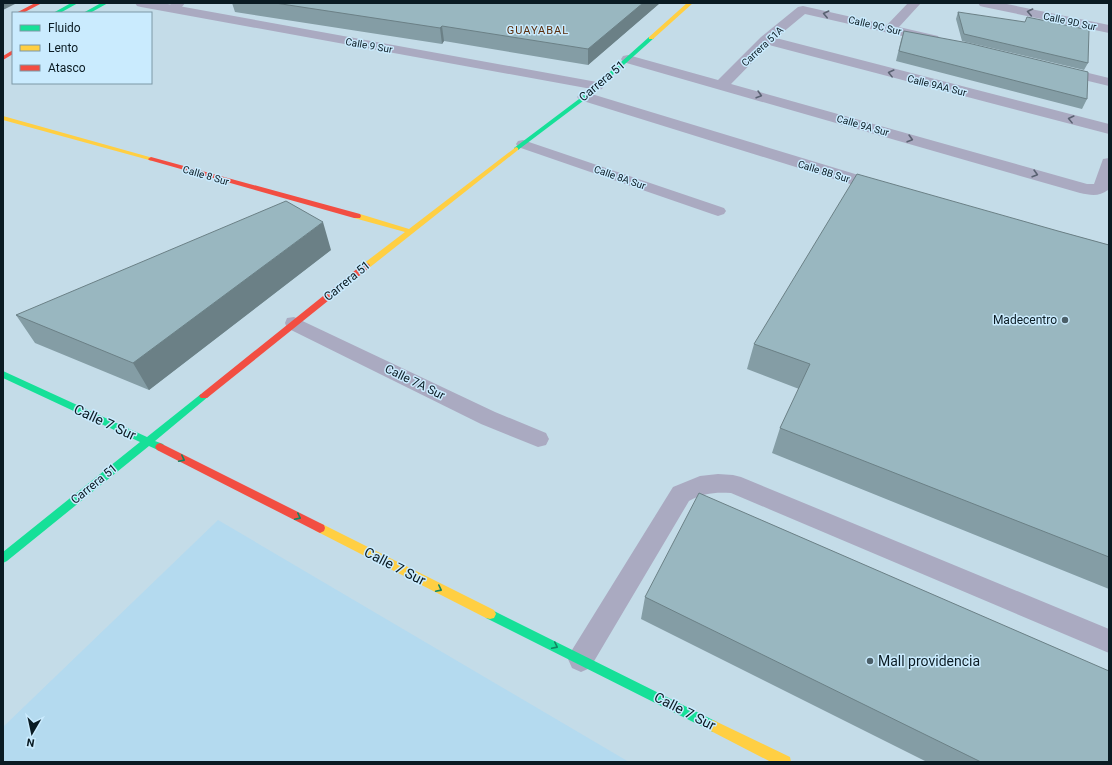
<svg xmlns="http://www.w3.org/2000/svg" width="1112" height="765" font-family="Roboto,sans-serif">
<style>
.built{fill:#b4daef}
.lines{fill:none;stroke-linecap:round;stroke-linejoin:round}
.lane{fill:#aaaac1;fill-rule:evenodd}
.street{fill:#aaaac1;fill-rule:evenodd}
.fast{fill:#16e098;fill-rule:evenodd}
.slow{fill:#ffcf43;fill-rule:evenodd}
.jam{fill:#f24e42;fill-rule:evenodd}
.wall{fill:#849da5}
.shaded-wall{fill:#6b8086}
.building{fill:#99b7c0;stroke:#6b8086}
.oneway{stroke:#5a6272}
.oneway2{stroke:#118763}
.poi-dot{fill:#4b5f68;stroke:#caebfe;stroke-width:1.5}
.labels{text-anchor:middle;stroke-width:3;stroke-linejoin:round;paint-order:stroke}
.far-street-label{font-size:10px;fill:#0a1b23;stroke:#caebfe}
.far-neighbourhood-label{font-size:11px;letter-spacing:1px;fill:#5a2c0a;stroke:#caebfe}
.street-label{font-size:12px;fill:#0a1b23;stroke:#caebfe}
.poi-label{font-size:12px;fill:#0a1b23;stroke:#caebfe;text-anchor:end}
.near-street-label{font-size:14px;fill:#0a1b23;stroke:#caebfe}
.near-poi-label{font-size:14px;fill:#0a1b23;stroke:#caebfe;text-anchor:start}
</style>
<rect width="100%" height="100%" fill="#c4dce8"/>
<!-- built -->
<path class="built" d="M 218,520 L 629,762 L 3,762 L 3,727 Z"/>
<g class="lines">
<!-- lane -->
<path class="lane" d="M 172,3 L 185,3 C 181,9 175,13 168,11 L 166,9 Z
M 523,140 L 724,208 L 726,211 L 724,214 L 718,216 L 712,214 L 518,147 L 516,144 L 518,141 Z
M 294,317 L 495,412 L 546,433 L 549,439 L 546,445 L 538,447 L 481,424 L 287,328 L 285,323 L 287,318 Z
M 718,474 L 733,475 L 741,477 L 1109,629 L 1109,653 L 731,493 C 715,492 703,493 689,501 L 590,668 L 581,672 L 572,668 L 568,659 L 572,650 L 673,487 L 700,476 Z"/>
<!-- street -->
<path class="street" d="M 135,3 L 162,3 L 597,82 L 602,83 L 604,86 L 602,89 L 597,90 L 141,7 L 137,6 Z
M 908,3 L 921,3 L 899,27 L 938,36 L 940,39 L 938,42 L 933,43 L 805,14 L 776,38 L 1109,124 L 1109,134 L 769,45 L 731,84 L 1087,184 L 1094,184 L 1103,159 L 1109,158 L 1108,190 C 1099,197 1090,195 1080,193 L 623,62 L 621,59 L 623,56 L 628,55 L 718,80 L 761,37 L 798,7 L 803,6 L 887,25 Z
M 978,3 L 1002,3 L 1109,25 L 1109,33 L 984,7 L 980,6 Z
M 1060,66 L 1109,78 L 1109,86 L 1055,73 L 1053,70 L 1055,67 Z
M 585,92 L 888,184 L 891,188 L 888,192 L 882,193 L 876,192 L 580,100 L 577,97 L 580,94 Z"/>
<!-- fast -->
<path class="fast" d="M 71,3 L 78,3 L 60,13 L 53,13 Z
M 101,3 L 108,3 L 90,13 L 83,13 Z
M 649,37 L 654,38 L 587,98 L 518,150 L 514,150 L 514,148 L 583,96 Z
M 3,371 L 147,437 L 201,394 L 207,394 L 209,396 L 155,441 L 163,444 L 165,447 L 163,450 L 160,451 L 149,446 L 7,561 L 3,563 L 3,552 L 140,442 L 3,378 Z
M 490,609 L 717,722 L 719,726 L 717,730 L 713,732 L 709,730 L 486,618 L 484,614 L 486,610 Z"/>
<!-- slow -->
<path class="slow" d="M 687,3 L 693,3 L 653,39 L 649,39 L 649,37 Z
M 3,116 L 153,158 L 154,159 L 151,161 L 149,160 L 3,120 Z
M 516,147 L 518,148 L 518,150 L 369,268 L 363,268 L 362,266 L 363,264 L 405,232 L 354,218 L 354,214 L 360,214 L 409,229 Z
M 320,523 L 494,610 L 496,614 L 494,618 L 490,619 L 486,618 L 316,531 L 315,528 L 316,525 Z
M 713,720 L 790,757 L 791,762 L 771,762 L 709,730 L 707,726 L 709,722 Z"/>
<!-- jam -->
<path class="jam" d="M 35,3 L 42,3 L 23,13 L 16,13 Z
M 13,50 L 13,54 L 3,60 L 3,56 Z
M 151,157 L 360,214 L 361,216 L 360,218 L 354,218 L 149,160 L 148,159 Z
M 366,263 L 369,264 L 370,266 L 369,268 L 207,398 L 201,398 L 199,396 L 201,394 L 363,264 Z
M 160,443 L 324,525 L 325,528 L 324,531 L 320,533 L 316,531 L 157,450 L 155,447 L 157,444 Z"/>
</g>
<!-- wall -->
<path class="wall" d="M 232,3 L 660,3 L 588,65 L 444,41 L 442,44 L 235,12 Z
M 958,12 L 1088,63 L 1084,70 L 962,41 L 956,19 Z
M 904,31 L 1087,99 L 1082,109 L 896,61 L 901,40 Z
M 1058,231 L 1109,245 L 1109,589 L 772,453 L 780,428 L 799,389 L 747,369 L 754,344 Z
M 331,250 L 149,390 L 35,343 L 16,315 Z
M 645,597 L 1109,762 L 927,762 L 641,619 Z"/>
<!-- shaded-wall -->
<path class="shaded-wall" d="M 3,3 L 17,3 L 3,10 Z
M 643,3 L 660,3 L 588,65 L 588,49 Z
M 442,26 L 444,41 L 442,44 L 440,28 Z
M 323,222 L 331,250 L 149,390 L 133,363 Z"/>
<!-- building -->
<path class="building" d="M 275,3 L 643,3 L 588,49 L 442,26 L 440,28 Z
M 958,12 L 1025,22 L 1027,17 L 1089,30 L 1088,63 L 964,34 Z
M 904,31 L 968,43 L 1088,72 L 1087,99 L 899,51 Z
M 857,174 L 1058,231 L 1109,245 L 1109,557 L 780,428 L 810,364 L 754,344 Z
M 286,201 L 323,222 L 133,363 L 16,315 Z
M 699,493 L 1109,671 L 1109,762 L 981,762 L 645,597 Z"/>
<!-- one-way arrows -->
<defs><path id="oneway-chevron" d="M-2-3.5L2.5 0L-2 3.5" fill="none" stroke-width="1.6" stroke-linecap="round" stroke-linejoin="round"/></defs>
<g class="oneway">
<use href="#oneway-chevron" transform="translate(1030 12) rotate(-168)"/>
<use href="#oneway-chevron" transform="translate(826 14) rotate(-167)"/>
<use href="#oneway-chevron" transform="translate(891 73) rotate(-166)"/>
<use href="#oneway-chevron" transform="translate(759 95) rotate(16)"/>
<use href="#oneway-chevron" transform="translate(1071 119) rotate(-166)"/>
<use href="#oneway-chevron" transform="translate(910 139) rotate(16)"/>
<use href="#oneway-chevron" transform="translate(1035 174) rotate(16)"/>
</g>
<g class="oneway2">
<use href="#oneway-chevron" transform="translate(182 459) rotate(27)"/>
<use href="#oneway-chevron" transform="translate(298 517) rotate(27)"/>
<use href="#oneway-chevron" transform="translate(439 589) rotate(27)"/>
<use href="#oneway-chevron" transform="translate(555 646) rotate(26)"/>
</g>
<!-- markers -->
<g class="poi-dot">
<circle cx="1065" cy="320" r="4"/>
<circle cx="870" cy="661" r="4"/>
</g>
<g class="labels">
<!-- far-street labels -->
<g class="far-street-label">
<text transform="translate(1070 21) rotate(12)" y="4">Calle 9D Sur</text>
<text transform="translate(875 25) rotate(13)" y="4">Calle 9C Sur</text>
<text transform="translate(369 45) rotate(10)" y="4">Calle 9 Sur</text>
<text transform="translate(762 46) rotate(-43)" y="4">Carrera 51A</text>
<text transform="translate(937 85) rotate(14)" y="4">Calle 9AA Sur</text>
<text transform="translate(863 125) rotate(16)" y="4">Calle 9A Sur</text>
<text transform="translate(824 171) rotate(17)" y="4">Calle 8B Sur</text>
<text transform="translate(206 175) rotate(16)" y="4">Calle 8 Sur</text>
<text transform="translate(620 177) rotate(19)" y="4">Calle 8A Sur</text>
</g>
<!-- far-neighbourhood labels -->
<g class="far-neighbourhood-label">
<text x="538" y="34">GUAYABAL</text>
</g>
<!-- street labels -->
<g class="street-label">
<text transform="translate(602 81) rotate(-40)" y="4">Carrera 51</text>
<text transform="translate(347 281) rotate(-39)" y="4">Carrera 51</text>
<text transform="translate(415 382) rotate(26)" y="4">Calle 7A Sur</text>
<text transform="translate(94 484) rotate(-39)" y="4">Carrera 51</text>
</g>
<!-- poi labels -->
<g class="poi-label">
<text x="1057" y="324">Madecentro</text>
</g>
<!-- near-street labels -->
<g class="near-street-label">
<text transform="translate(105 422) rotate(25)" y="5">Calle 7 Sur</text>
<text transform="translate(395 566) rotate(27)" y="5">Calle 7 Sur</text>
<text transform="translate(685 711) rotate(27)" y="5">Calle 7 Sur</text>
</g>
<!-- near-poi labels -->
<g class="near-poi-label">
<text x="878" y="666">Mall providencia</text>
</g>
</g>
<!-- border -->
<rect width="1112" height="765" fill="none" stroke="#0a1b23" stroke-width="8"/>
<!-- legend -->
<rect x="12" y="12" width="140" height="72" fill="#caebfe" stroke="#7d98a6"/>
<rect x="20" y="25" width="20" height="6" fill="#16e098" stroke="#7d98a6"/>
<text x="48" y="32" font-size="12" fill="#0a1b23">Fluido</text>
<rect x="20" y="45" width="20" height="6" fill="#ffcf43" stroke="#7d98a6"/>
<text x="48" y="52" font-size="12" fill="#0a1b23">Lento</text>
<rect x="20" y="65" width="20" height="6" fill="#f24e42" stroke="#7d98a6"/>
<text x="48" y="72" font-size="12" fill="#0a1b23">Atasco</text>
<!-- north arrow -->
<g transform="translate(32 733) rotate(189)" stroke="#caebfe" stroke-width="3" paint-order="stroke">
<path d="M0-3L7 15L0 10L-7 15Z" fill="#0a1b23"/>
<text y="-6" font-size="11" font-weight="bold" text-anchor="middle" fill="#0a1b23">N</text>
</g>
</svg>
